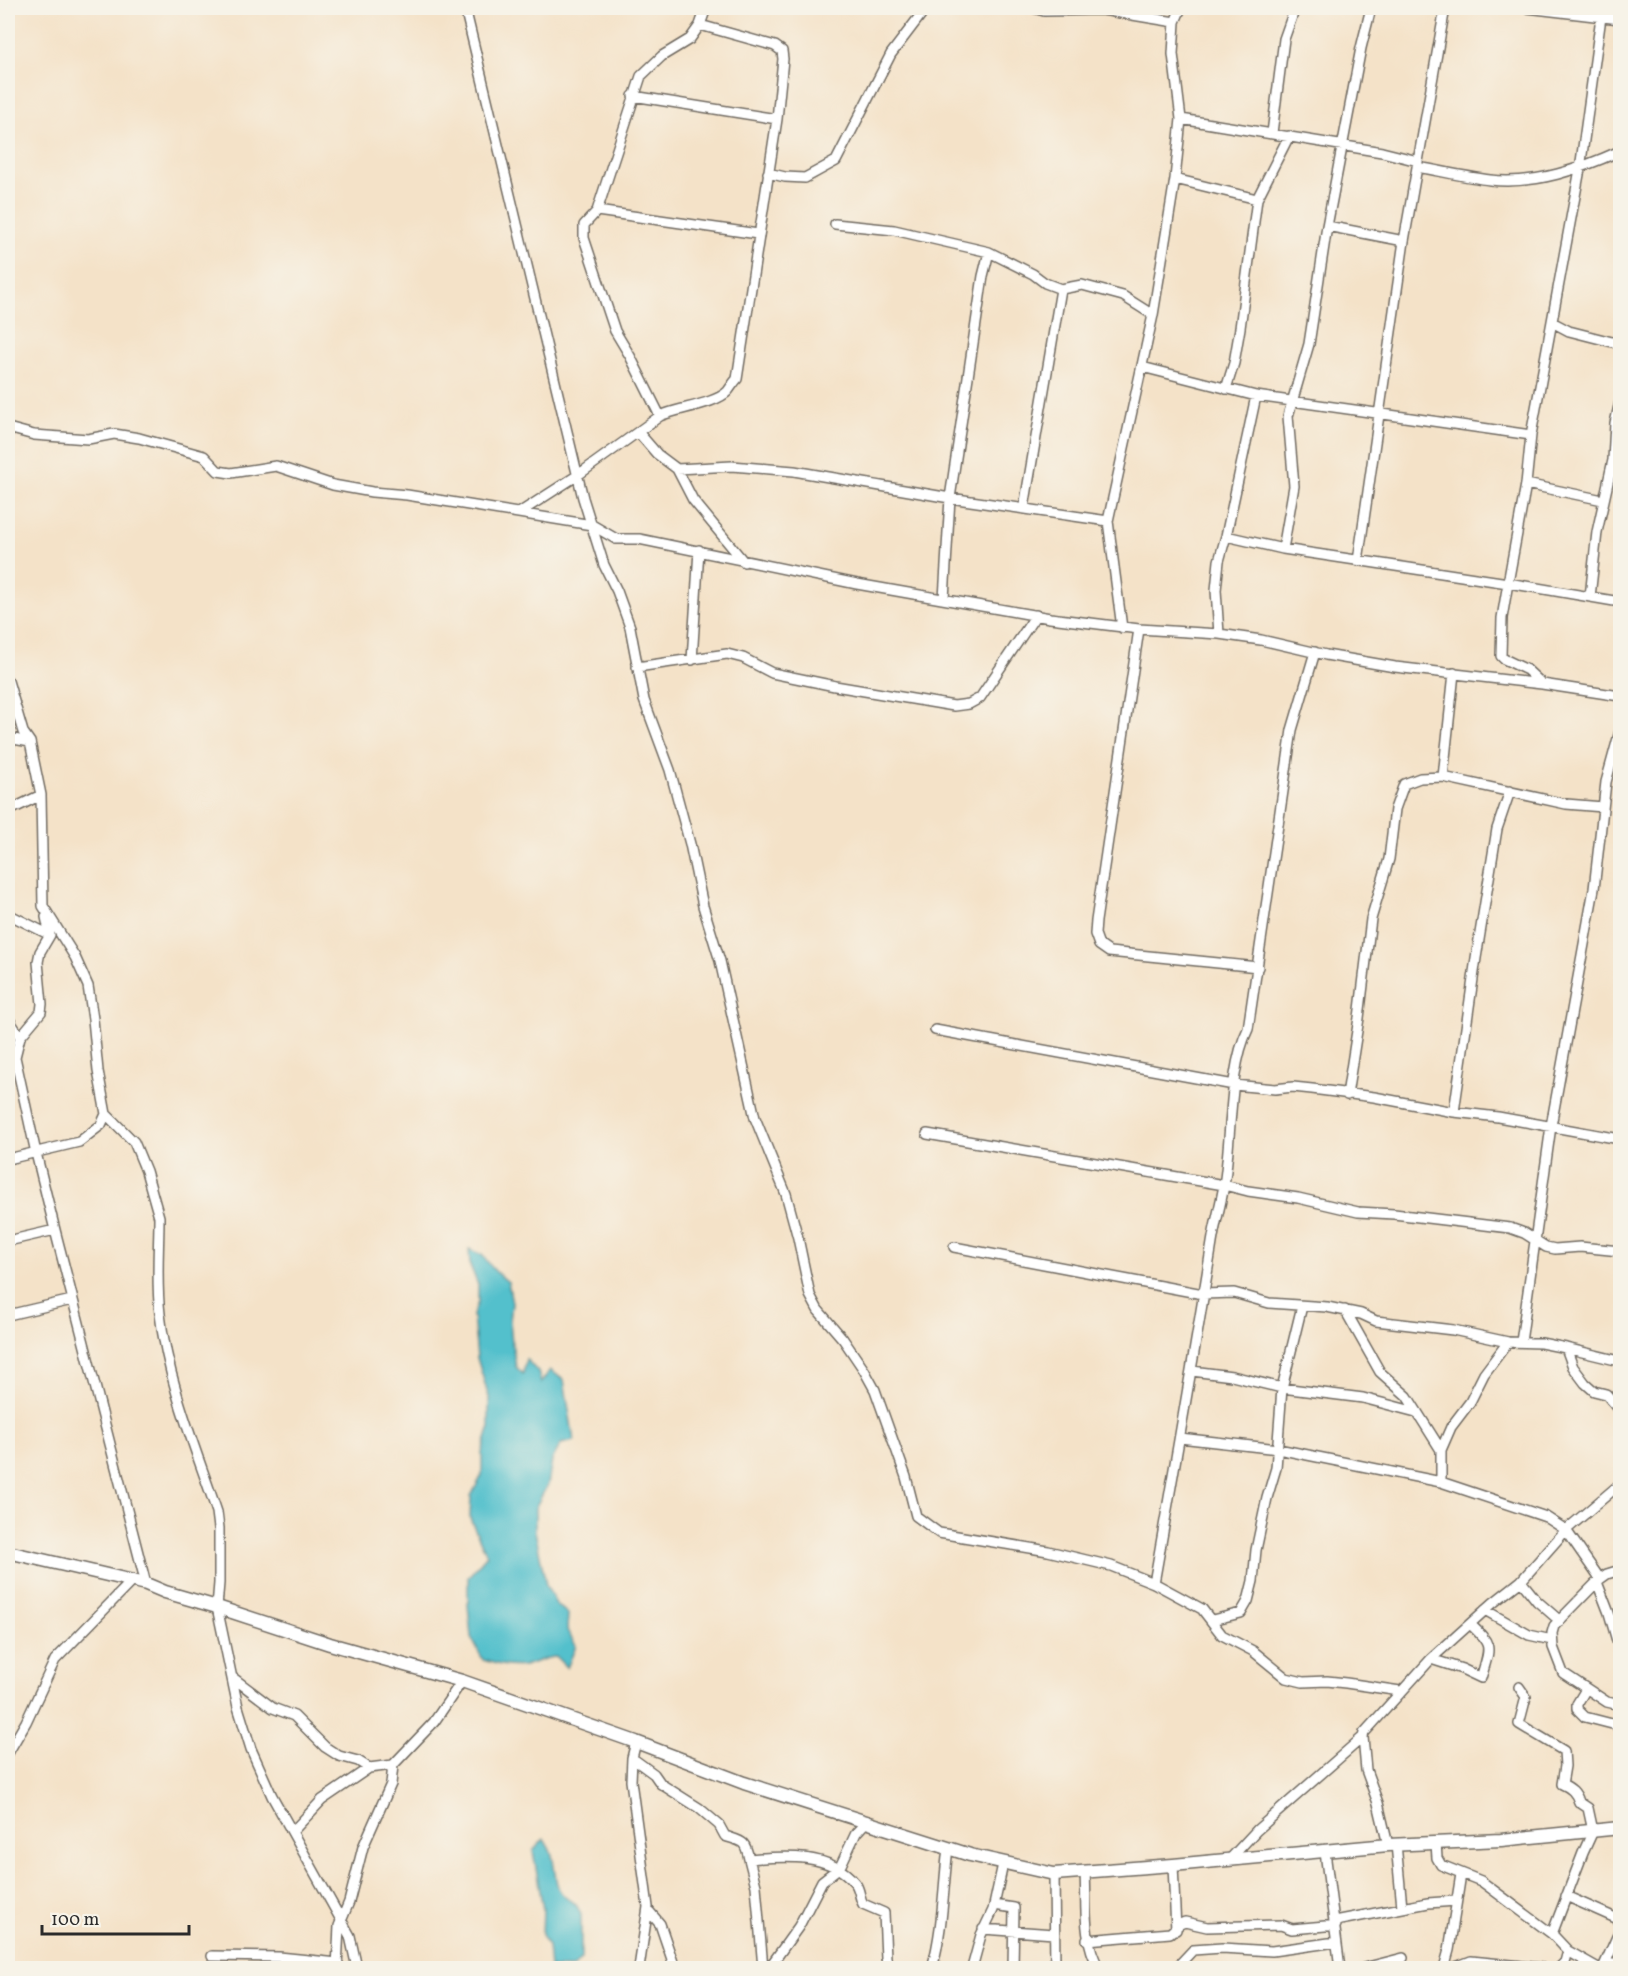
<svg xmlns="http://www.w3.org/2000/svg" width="1628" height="1976" font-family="Vollkorn,serif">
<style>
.water{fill:#53c0cc;stroke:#3f767c;stroke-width:1.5}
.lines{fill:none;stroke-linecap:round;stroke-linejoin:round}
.minor-casing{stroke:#716b62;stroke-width:12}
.tertiary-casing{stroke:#716b62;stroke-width:15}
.minor{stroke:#fff;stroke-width:9}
.tertiary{stroke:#fff;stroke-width:12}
</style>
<rect width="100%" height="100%" fill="#f7f3e8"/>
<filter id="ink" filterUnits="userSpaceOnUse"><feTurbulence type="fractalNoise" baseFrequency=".0167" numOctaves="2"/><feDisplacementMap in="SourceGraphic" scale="12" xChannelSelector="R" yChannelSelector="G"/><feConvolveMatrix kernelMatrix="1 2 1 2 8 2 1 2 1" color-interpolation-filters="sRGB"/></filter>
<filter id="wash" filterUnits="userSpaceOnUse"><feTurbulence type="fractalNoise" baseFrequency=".008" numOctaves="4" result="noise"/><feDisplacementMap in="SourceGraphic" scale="24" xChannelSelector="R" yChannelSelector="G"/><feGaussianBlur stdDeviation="1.35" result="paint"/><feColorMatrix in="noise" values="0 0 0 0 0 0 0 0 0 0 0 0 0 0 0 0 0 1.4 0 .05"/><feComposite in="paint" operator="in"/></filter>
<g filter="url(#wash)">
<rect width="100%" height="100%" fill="#f4e2c8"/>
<!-- water -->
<path class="water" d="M 469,1249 L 482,1255 L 495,1271 L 508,1282 L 512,1303 L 510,1321 L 512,1343 L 516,1367 L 523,1374 L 526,1359 L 538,1372 L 541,1383 L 550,1370 L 564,1380 L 574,1441 L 561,1444 L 552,1460 L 548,1484 L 535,1508 L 535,1531 L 546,1585 L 556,1604 L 568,1614 L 567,1630 L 576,1646 L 567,1668 L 556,1657 C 542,1657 535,1664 523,1666 C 509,1668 496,1664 483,1660 L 471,1637 L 468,1605 L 468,1577 L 487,1555 L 470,1518 L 471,1496 L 482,1475 L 482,1452 L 489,1430 L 489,1397 L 477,1358 L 473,1315 L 478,1302 L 478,1285 L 470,1265 Z
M 544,1839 C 546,1844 550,1848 551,1853 C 559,1875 549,1891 576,1904 L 581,1915 L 581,1959 L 573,1968 L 550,1968 L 548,1946 L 542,1937 L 543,1909 L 533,1851 Z"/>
</g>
<g filter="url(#ink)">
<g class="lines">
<defs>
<path id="minor" d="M 465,8 L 583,498 L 604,565 L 617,591 L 630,627 L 644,700 L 670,770 L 690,844 L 703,906 L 720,961 L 755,1118 L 786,1194 L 798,1238 L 810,1295 L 818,1310 L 843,1339 L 864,1370 L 875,1390 L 906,1477 L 916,1516 L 939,1533 L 1048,1551 L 1111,1566 L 1154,1583 L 1202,1609 L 1222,1635 L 1253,1651 L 1286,1678 L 1303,1682 L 1327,1681 L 1346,1683 L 1400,1691
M 1033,8 L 1044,11 L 1102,10 L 1175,22
M 1527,8 L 1620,19
M 633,96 L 777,119
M 1181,119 L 1382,152 L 1418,161
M 1272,133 L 1284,39 L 1295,8
M 1417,167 C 1441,171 1465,177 1490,180 C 1536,185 1580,169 1620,151
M 768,173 L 785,177 L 805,178 L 836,161 L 891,54 L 926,8
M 1175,179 L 1257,199
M 597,211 L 758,234
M 835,224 L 894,230 L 989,252 L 1033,274 L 1045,283 L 1061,289 L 1082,285 L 1123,296 L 1153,315
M 1327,226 L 1404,241
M 1552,322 L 1569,331 L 1620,344
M 1142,367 L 1256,396 L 1531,435
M 1226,389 L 1234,363 L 1240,328 L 1257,199 L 1289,136
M 660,416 L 630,356 L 615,331 L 584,238 L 584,225 L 597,211 L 641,76 L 662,56 L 690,39 L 700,25 L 706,8
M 8,428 L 34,435 L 88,439 L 114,434 L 139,438 L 204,456 L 218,471 L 231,473 L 276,466 L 333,485 L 372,492 L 407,495 L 592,525 L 616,539 L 639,539 L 857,584 L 1050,618 L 1139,629 L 1219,634 L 1261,640 L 1326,655 L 1395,667 L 1542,684 L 1620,696
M 638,432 L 657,454 L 677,469 L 693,500 L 744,562
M 677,469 L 732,466 L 794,471 L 950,498 L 1108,521
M 1526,484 L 1603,500
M 1024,508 L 1061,289
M 519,513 L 578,475 L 660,416 C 678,408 716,404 728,391 C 731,387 734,382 737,379 L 777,119 L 783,59 L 782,51 L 775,46 L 700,25
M 1226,536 L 1283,549 L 1508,583 L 1526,484 L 1531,435 L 1541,381 L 1580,169 L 1601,17
M 1283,549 L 1294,486 L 1288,416 L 1309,344 L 1327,226 L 1361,48 L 1371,8
M 1358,561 L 1404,241 L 1445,8
M 1590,597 L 1597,532 L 1613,460 L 1615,423 L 1620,402
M 944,599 L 950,498 L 983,276 L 989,252
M 1122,628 L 1108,521 L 1153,315 L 1175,179 L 1181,119 L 1173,54 L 1175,22 L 1181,8
M 1139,629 L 1096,921 L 1095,934 L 1099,945 L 1109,952 L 1258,967
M 1219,634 L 1216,590 L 1219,561 L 1226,536 L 1256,396
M 692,660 L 699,550
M 637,667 L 727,654 L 743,658 L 772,673 L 835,686 L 954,706 L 969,704 L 980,698 L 1036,615
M 8,681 L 23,732 L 30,742 L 41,795 L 43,906 L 75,957 L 88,986 L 93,1019 L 98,1071 L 106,1114 L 101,1125 L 79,1142 L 8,1159
M 1542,684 L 1527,670 L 1504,659 L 1501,656 L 1502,618 L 1508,583 L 1620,602
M 8,738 L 30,742
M 1443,777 L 1454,673
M 8,811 L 41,795
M 8,914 L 50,935
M 8,1018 L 20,1037
M 935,1030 L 1234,1085 L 1275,1089 L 1293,1087 L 1312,1089 L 1374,1097 L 1454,1112 L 1498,1117 L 1620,1139
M 1347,1095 L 1359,1018 L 1371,919 L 1389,859 L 1395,809 L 1404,784 L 1420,778 L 1443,777 L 1566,804 L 1603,807
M 1454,1112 L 1476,958 L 1497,829 L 1510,791
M 106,1114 L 134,1142 L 146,1171 L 159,1217 C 159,1249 156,1282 160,1314 C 168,1383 195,1447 217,1512 L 219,1528 L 219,1583 L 217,1607 L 238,1707 L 251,1749 L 272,1796 L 350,1936 L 357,1968
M 927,1134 L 1224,1185 L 1248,1191 L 1298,1198 L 1358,1212 L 1394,1214 L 1510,1228 L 1524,1233 L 1546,1247 L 1555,1249 L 1580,1247 L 1620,1251
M 55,1230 L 146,1584
M 8,1241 L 55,1230 L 36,1153 L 15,1057 L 20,1037 L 41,1012 L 42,1004 L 38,962 L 40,952 L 50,935 L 46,917
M 954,1247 L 1203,1294 L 1234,1293 L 1269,1303 L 1327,1307 L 1361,1314 L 1376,1321 L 1453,1330 L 1508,1342 L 1541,1343 L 1566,1348 L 1573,1367 L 1585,1383 L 1594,1391 L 1606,1394 L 1620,1410
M 1345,1310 L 1380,1372 L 1407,1396 L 1441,1450
M 8,1315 L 72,1300
M 1521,1342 L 1551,1126 L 1594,889 L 1606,782 L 1620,731
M 1566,1348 L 1620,1361
M 1192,1371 L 1232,1376 L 1282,1388 L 1363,1398 L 1416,1412
M 1180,1438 L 1278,1449 L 1441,1482 L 1546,1517 L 1566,1530 L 1600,1579
M 1441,1482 L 1441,1450 L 1451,1427 L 1470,1402 L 1484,1374 L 1508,1342
M 1620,1570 L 1607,1574 L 1600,1579 L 1554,1626 L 1552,1633 L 1553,1647 L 1563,1673 L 1607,1702 L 1620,1705
M 1521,1581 L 1537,1601 L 1560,1621
M 1597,1582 L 1609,1613 L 1620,1651
M 1154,1583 C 1174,1470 1194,1356 1212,1243 C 1215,1223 1221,1204 1224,1185 C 1232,1139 1228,1069 1248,1029 L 1292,730 L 1315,652
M 1485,1610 L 1529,1635 L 1552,1640
M 1212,1620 L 1241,1613 L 1248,1601 L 1253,1581 L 1256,1550 L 1267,1498 L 1276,1468 L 1282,1388 L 1302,1306
M 1431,1659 L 1462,1669 L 1481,1678 C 1490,1647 1494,1646 1470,1624
M 232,1677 L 273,1708 L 294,1716 L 325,1747 L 339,1756 L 358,1761 L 369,1768
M 1519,1687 L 1526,1697 L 1519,1724 L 1564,1751 L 1565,1766 L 1562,1784 C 1571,1788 1576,1792 1579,1802 L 1588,1808 L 1593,1831 L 1583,1853 L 1552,1934
M 1586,1689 L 1577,1704 L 1577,1709 L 1585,1717 L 1620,1726
M 1363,1737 L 1366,1770 L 1378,1803 L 1388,1845
M 636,1742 L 632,1758 L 631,1781 L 648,1907 L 639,1968
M 8,1753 L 26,1722 L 55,1660 L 132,1581
M 632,1758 L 654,1774 L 661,1784 L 699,1808 L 719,1825 L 725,1836 C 743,1842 745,1840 749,1859
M 293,1831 L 322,1800 L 369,1768 L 393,1765
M 1436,1843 L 1437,1858 L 1441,1865 L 1481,1881 L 1552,1934 L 1568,1951 L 1598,1968
M 1396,1844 L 1402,1907
M 1325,1852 L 1340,1968
M 1229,1860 L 1257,1830 L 1363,1737 L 1364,1733 L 1431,1659 L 1493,1603 L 1521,1581 L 1566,1530 L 1620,1484
M 1173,1865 L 1176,1930
M 1085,1873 C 1087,1905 1082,1939 1099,1968
M 1054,1874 L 1055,1968
M 1566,1896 L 1620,1920
M 994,1905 L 1014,1908 L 1013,1968
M 648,1910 L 660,1924 L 675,1968
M 1335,1921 L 1428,1903 L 1456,1901
M 983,1929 L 1054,1934
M 1087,1940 L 1170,1933 L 1180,1924 L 1185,1922 L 1207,1927 L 1281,1925 L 1292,1929 L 1336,1925
M 212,1956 L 279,1957 L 338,1963
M 1606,1963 L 1620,1965
M 337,1968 L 339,1926 L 349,1902 L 363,1847 L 391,1784 L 393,1765 L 434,1722 L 462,1681
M 763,1968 L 756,1886 L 749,1859 C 784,1856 830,1852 855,1883 C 860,1889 859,1897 863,1904 L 884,1913 L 886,1958 L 888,1968
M 769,1968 L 799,1926 L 822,1881 L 840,1867 L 856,1833 L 867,1821
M 932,1968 C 943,1929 943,1889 948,1848
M 972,1968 L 981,1935 L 993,1910 L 1003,1864
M 1176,1968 L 1193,1950 L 1222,1948 L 1272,1951 L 1336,1942
M 1364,1968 L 1403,1958
M 1444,1968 L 1449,1950 L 1461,1874
M 1453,1968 L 1471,1961 L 1542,1968
M 1559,1968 L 1565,1962 L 1568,1951
M 1603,1968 L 1620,1930"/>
<path id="tertiary" d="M 8,1552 L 146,1584 L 165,1592 L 217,1607 L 330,1644 L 462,1681 L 636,1742 L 744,1783 L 970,1855 L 1054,1874 L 1173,1865 L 1388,1845 L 1501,1840 L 1620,1828"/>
</defs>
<!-- minor casing -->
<use href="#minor" class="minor-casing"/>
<!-- tertiary casing -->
<use href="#tertiary" class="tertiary-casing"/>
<!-- minor -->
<use href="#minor" class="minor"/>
<!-- tertiary -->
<use href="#tertiary" class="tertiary"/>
</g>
</g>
<!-- margin -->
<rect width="1628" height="1976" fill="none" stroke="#f7f3e8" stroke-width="30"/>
<!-- scale -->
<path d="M42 1925v9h147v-9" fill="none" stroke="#2b2b2b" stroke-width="3"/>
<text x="51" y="1925" font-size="18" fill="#2b2b2b" stroke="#f7f3e8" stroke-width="4.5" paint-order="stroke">100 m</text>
</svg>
